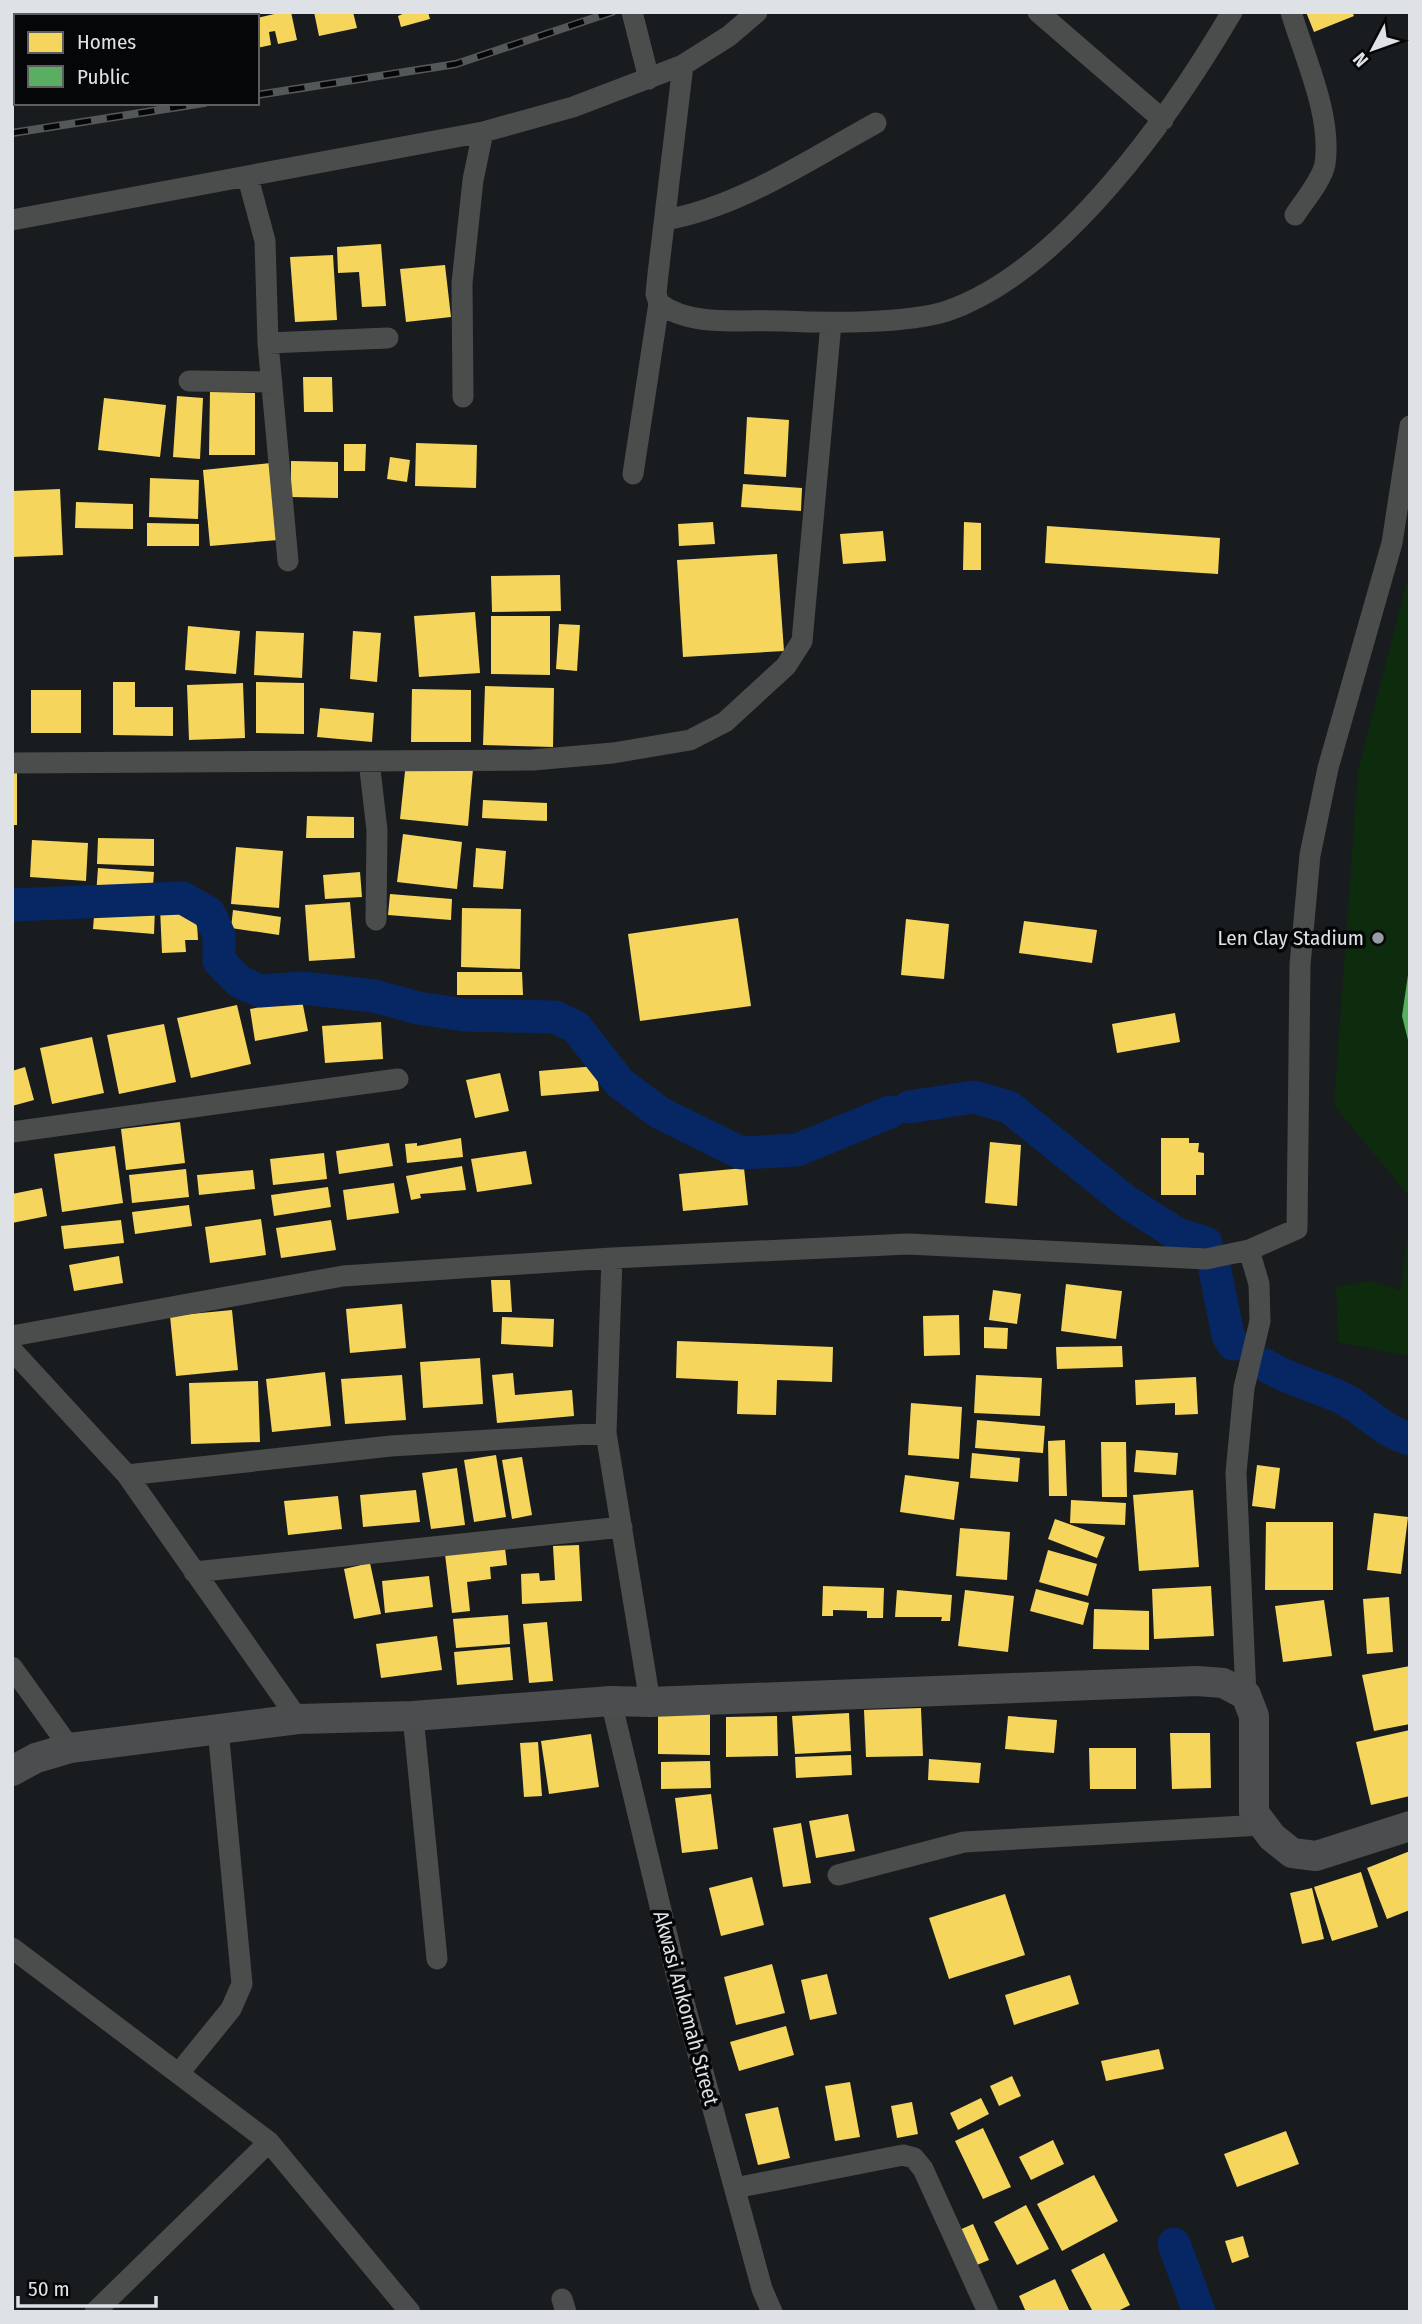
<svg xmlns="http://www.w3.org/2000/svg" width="1422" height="2324" font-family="'Fira Sans Condensed',sans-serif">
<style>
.green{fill:#0d2c0e}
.homes{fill:#f6d55c}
.public{fill:#5aae61}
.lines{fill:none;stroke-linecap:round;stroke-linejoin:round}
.river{stroke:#062763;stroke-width:33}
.street{stroke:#4b4d4c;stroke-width:21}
.secondary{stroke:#4c4d4e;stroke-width:30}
.rail-casing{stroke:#555858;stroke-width:8}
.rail{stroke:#050608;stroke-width:5;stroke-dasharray:16;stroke-linecap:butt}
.poi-dot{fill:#999ca0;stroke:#050608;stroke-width:2.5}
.labels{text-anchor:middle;stroke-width:7;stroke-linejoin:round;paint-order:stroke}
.poi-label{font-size:21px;fill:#dee1e5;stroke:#050608;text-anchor:end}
.street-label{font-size:21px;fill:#dee1e5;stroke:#050608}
</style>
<rect width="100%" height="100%" fill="#191c1f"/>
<!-- green -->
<path class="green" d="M 1410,570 L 1410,1197 L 1334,1105 L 1358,771 Z
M 1410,1220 L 1410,1356 L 1338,1342 L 1336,1287 L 1370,1281 L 1400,1290 Z"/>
<!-- homes -->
<path class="homes" d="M 74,12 L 125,12 L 125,16 L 74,16 Z
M 158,12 L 205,12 L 205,16 L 158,16 Z
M 283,12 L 291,12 L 297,40 L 278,44 L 275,31 L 269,32 L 271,45 L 257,48 L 257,18 Z
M 314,12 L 353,12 L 357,28 L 319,36 Z
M 407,12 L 428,12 L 430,19 L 401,27 L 398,16 Z
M 1306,12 L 1352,12 L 1354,16 L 1314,32 Z
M 381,244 L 386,306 L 362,307 L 359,272 L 338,273 L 337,247 Z
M 333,255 L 337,320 L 295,322 L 290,257 Z
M 445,265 L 451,317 L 406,322 L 400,269 Z
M 303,377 L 332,377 L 333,412 L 304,412 Z
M 210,392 L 255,393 L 255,455 L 209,455 Z
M 177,396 L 203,398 L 200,459 L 173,457 Z
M 104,398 L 166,405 L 160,457 L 98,450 Z
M 747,417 L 789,420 L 786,477 L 744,474 Z
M 416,443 L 477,445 L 476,488 L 415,486 Z
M 344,444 L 366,444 L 365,471 L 344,471 Z
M 390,457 L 410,460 L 407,482 L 387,479 Z
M 291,461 L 338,462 L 338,498 L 291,497 Z
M 271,463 L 278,540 L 210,546 L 203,470 Z
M 150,478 L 199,480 L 198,519 L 149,517 Z
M 743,484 L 802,488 L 801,511 L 741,507 Z
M 60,489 L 63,555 L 12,557 L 12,491 Z
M 76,502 L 133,504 L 133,529 L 75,528 Z
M 713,522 L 715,544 L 679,546 L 678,524 Z
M 964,522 L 981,523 L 981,570 L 963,570 Z
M 147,523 L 199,524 L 199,546 L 147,546 Z
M 1047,526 L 1220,538 L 1218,574 L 1045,563 Z
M 883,531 L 886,561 L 843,564 L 840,534 Z
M 777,554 L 784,651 L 683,657 L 677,560 Z
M 560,575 L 561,611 L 492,612 L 491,576 Z
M 475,612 L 480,673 L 419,677 L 414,616 Z
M 491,616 L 550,616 L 550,675 L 491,674 Z
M 559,624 L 580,625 L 577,671 L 556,669 Z
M 188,626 L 240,631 L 236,674 L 185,670 Z
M 256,631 L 304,633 L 302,678 L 254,675 Z
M 353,631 L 381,633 L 377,682 L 350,679 Z
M 113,682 L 135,682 L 135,707 L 173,707 L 173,736 L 113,735 Z
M 256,682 L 304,683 L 304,734 L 256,733 Z
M 243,683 L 245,738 L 189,740 L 187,685 Z
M 485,686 L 554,688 L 553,747 L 483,745 Z
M 412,689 L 471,690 L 471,742 L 411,742 Z
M 31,690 L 81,690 L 81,733 L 31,733 Z
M 320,708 L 374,713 L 372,742 L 317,737 Z
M 406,762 L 473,769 L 468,826 L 400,819 Z
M 12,773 L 17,773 L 17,825 L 12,825 Z
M 483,800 L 547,803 L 547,821 L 482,818 Z
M 307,816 L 354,817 L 354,838 L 306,838 Z
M 403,834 L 462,842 L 457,889 L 397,882 Z
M 98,838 L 154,839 L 154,866 L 97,864 Z
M 32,840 L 88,843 L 86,881 L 30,877 Z
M 236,847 L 283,851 L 279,908 L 231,904 Z
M 476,848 L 506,851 L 503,889 L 473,887 Z
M 98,868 L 154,872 L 152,899 L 96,895 Z
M 360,872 L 362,897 L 325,899 L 323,875 Z
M 390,894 L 452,899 L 451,920 L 388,915 Z
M 350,902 L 355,958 L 309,961 L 305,905 Z
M 95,903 L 155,908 L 154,934 L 93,929 Z
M 196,906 L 198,940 L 185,940 L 186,952 L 162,953 L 160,908 Z
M 462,908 L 521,909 L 520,969 L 461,967 Z
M 233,910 L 281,917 L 279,935 L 231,928 Z
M 738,918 L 751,1006 L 640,1021 L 628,934 Z
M 906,919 L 949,924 L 944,979 L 901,975 Z
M 1024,921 L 1097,930 L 1092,963 L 1019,953 Z
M 457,972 L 522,972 L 523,995 L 457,995 Z
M 302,1000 L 308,1031 L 255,1041 L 250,1009 Z
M 237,1005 L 251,1064 L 191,1078 L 177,1018 Z
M 1175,1013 L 1180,1042 L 1117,1053 L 1112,1024 Z
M 381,1022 L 383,1059 L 325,1063 L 322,1026 Z
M 164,1024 L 176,1082 L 119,1094 L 107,1035 Z
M 92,1037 L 104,1093 L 52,1104 L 40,1048 Z
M 596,1066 L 599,1091 L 541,1096 L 539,1071 Z
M 25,1067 L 34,1100 L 12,1106 L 12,1071 Z
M 500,1073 L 509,1111 L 475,1118 L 466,1080 Z
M 180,1122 L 185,1163 L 126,1170 L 121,1129 Z
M 461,1138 L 463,1157 L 407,1163 L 405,1144 L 417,1143 L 417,1146 Z
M 1161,1138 L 1189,1138 L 1189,1143 L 1199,1143 L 1198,1152 L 1204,1153 L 1204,1175 L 1196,1175 L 1196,1195 L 1161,1195 Z
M 990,1142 L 1021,1145 L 1017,1206 L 985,1203 Z
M 389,1143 L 393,1166 L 339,1174 L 336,1151 Z
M 115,1146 L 123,1203 L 62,1212 L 54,1154 Z
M 526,1151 L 532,1184 L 477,1192 L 471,1159 Z
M 324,1153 L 327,1179 L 273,1185 L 270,1159 Z
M 462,1166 L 466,1190 L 420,1194 L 421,1198 L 411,1200 L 406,1176 Z
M 744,1168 L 748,1205 L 683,1211 L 679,1174 Z
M 186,1169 L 189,1197 L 132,1203 L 129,1175 Z
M 253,1170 L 255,1189 L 199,1195 L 197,1175 Z
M 394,1183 L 399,1213 L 347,1220 L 343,1190 Z
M 328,1187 L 331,1207 L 274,1216 L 271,1195 Z
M 42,1188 L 47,1216 L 12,1223 L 12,1194 Z
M 189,1205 L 192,1226 L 135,1234 L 132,1212 Z
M 261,1219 L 266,1255 L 210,1263 L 205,1227 Z
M 121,1220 L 124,1243 L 64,1249 L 61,1226 Z
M 331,1220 L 336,1250 L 281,1258 L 276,1228 Z
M 119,1256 L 123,1283 L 74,1291 L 69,1265 Z
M 491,1280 L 510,1280 L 512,1312 L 493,1312 Z
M 1066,1284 L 1122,1291 L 1116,1339 L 1061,1331 Z
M 993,1290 L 1021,1294 L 1017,1324 L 989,1320 Z
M 402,1304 L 406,1348 L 350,1353 L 346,1309 Z
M 232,1310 L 238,1370 L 176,1376 L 170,1316 Z
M 959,1315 L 960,1355 L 924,1356 L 923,1316 Z
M 502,1317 L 554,1319 L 553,1347 L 501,1344 Z
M 984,1327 L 1008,1328 L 1007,1349 L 984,1348 Z
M 677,1341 L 833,1347 L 832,1382 L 777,1380 L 776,1415 L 737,1414 L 738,1381 L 676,1378 Z
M 1122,1346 L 1123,1367 L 1057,1369 L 1056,1347 Z
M 480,1358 L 483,1404 L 423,1408 L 420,1362 Z
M 325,1372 L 331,1426 L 272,1432 L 266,1379 Z
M 513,1373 L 515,1395 L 572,1390 L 574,1416 L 497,1423 L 492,1375 Z
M 402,1375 L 406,1420 L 345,1424 L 341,1379 Z
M 976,1375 L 1042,1378 L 1040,1416 L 974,1413 Z
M 1196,1377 L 1198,1414 L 1175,1415 L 1175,1403 L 1136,1405 L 1135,1380 Z
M 258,1381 L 260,1442 L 191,1444 L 189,1383 Z
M 911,1403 L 962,1407 L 959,1459 L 908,1455 Z
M 977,1420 L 1045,1426 L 1043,1453 L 975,1448 Z
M 1065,1440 L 1067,1496 L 1049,1496 L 1048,1441 Z
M 1101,1442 L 1126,1442 L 1127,1497 L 1102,1497 Z
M 1136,1450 L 1178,1453 L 1176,1475 L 1134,1472 Z
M 972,1453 L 1020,1458 L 1018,1482 L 970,1478 Z
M 496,1455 L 506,1517 L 474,1522 L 464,1460 Z
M 522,1457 L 532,1515 L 512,1519 L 502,1460 Z
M 1257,1465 L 1280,1468 L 1275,1509 L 1252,1506 Z
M 457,1468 L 465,1525 L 431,1529 L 422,1473 Z
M 905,1475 L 959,1482 L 954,1520 L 900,1512 Z
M 416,1490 L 420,1522 L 363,1527 L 360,1495 Z
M 1193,1490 L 1199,1567 L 1139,1571 L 1133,1495 Z
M 338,1496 L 342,1529 L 288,1535 L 284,1501 Z
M 1071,1500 L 1126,1503 L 1125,1525 L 1070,1523 Z
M 1374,1513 L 1408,1517 L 1401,1574 L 1367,1570 Z
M 1055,1519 L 1105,1537 L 1097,1558 L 1048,1539 Z
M 1266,1522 L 1333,1522 L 1333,1590 L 1265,1590 Z
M 960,1528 L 1010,1532 L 1007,1580 L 956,1576 Z
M 579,1545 L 582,1601 L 522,1604 L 521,1574 L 539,1573 L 540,1581 L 555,1580 L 553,1546 Z
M 505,1548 L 507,1565 L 490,1567 L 491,1579 L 467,1582 L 470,1611 L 452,1613 L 445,1554 Z
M 1048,1550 L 1097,1564 L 1088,1596 L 1039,1582 Z
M 370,1563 L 381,1614 L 354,1619 L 344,1569 Z
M 429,1576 L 433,1607 L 385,1613 L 382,1581 Z
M 823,1586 L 884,1588 L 883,1618 L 867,1618 L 867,1611 L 833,1610 L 833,1616 L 822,1616 Z
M 1211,1586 L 1214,1636 L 1154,1639 L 1152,1589 Z
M 1036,1589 L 1089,1603 L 1083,1625 L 1030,1611 Z
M 897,1590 L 952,1595 L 950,1621 L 941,1621 L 942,1617 L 895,1617 Z
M 965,1590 L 1014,1596 L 1008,1652 L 958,1646 Z
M 1389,1597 L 1393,1652 L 1367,1654 L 1363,1599 Z
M 1324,1600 L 1332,1656 L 1283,1662 L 1275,1606 Z
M 1094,1609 L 1149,1611 L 1149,1650 L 1093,1649 Z
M 508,1615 L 510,1644 L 456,1648 L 453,1619 Z
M 547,1622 L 553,1681 L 529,1683 L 523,1624 Z
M 437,1636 L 442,1670 L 381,1678 L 376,1644 Z
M 510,1647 L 513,1680 L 457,1685 L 454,1652 Z
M 1410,1666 L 1410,1724 L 1374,1731 L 1362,1675 Z
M 921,1708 L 923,1756 L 866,1757 L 864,1710 Z
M 658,1713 L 710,1714 L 710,1755 L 658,1754 Z
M 849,1713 L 851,1751 L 795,1754 L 792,1716 Z
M 777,1716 L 778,1756 L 726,1757 L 726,1717 Z
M 1008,1716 L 1057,1720 L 1054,1753 L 1005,1749 Z
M 1410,1730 L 1410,1796 L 1371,1805 L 1356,1742 Z
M 1170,1733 L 1210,1733 L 1211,1788 L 1172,1789 Z
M 591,1734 L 599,1787 L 549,1794 L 541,1741 Z
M 538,1742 L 542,1796 L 524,1797 L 520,1743 Z
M 1089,1748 L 1136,1748 L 1136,1789 L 1090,1789 Z
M 851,1755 L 852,1775 L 796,1778 L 795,1757 Z
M 929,1759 L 981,1763 L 979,1783 L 928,1780 Z
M 710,1761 L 711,1788 L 661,1789 L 661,1762 Z
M 711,1794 L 718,1849 L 682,1853 L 675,1798 Z
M 848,1814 L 855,1851 L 816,1858 L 809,1821 Z
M 801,1823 L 811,1883 L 783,1887 L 773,1828 Z
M 1410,1851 L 1410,1910 L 1387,1919 L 1367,1868 Z
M 1361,1872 L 1378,1927 L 1332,1941 L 1314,1887 Z
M 752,1877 L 764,1925 L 721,1936 L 709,1888 Z
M 1312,1888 L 1324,1939 L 1302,1944 L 1290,1893 Z
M 1005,1894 L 1025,1955 L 949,1979 L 929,1918 Z
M 772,1964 L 785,2013 L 736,2025 L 724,1977 Z
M 827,1974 L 837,2014 L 810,2020 L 801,1980 Z
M 1070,1975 L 1079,2004 L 1014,2025 L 1005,1995 Z
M 786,2026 L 794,2055 L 739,2071 L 730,2042 Z
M 1159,2049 L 1164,2069 L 1106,2081 L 1101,2061 Z
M 1012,2076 L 1021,2096 L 999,2106 L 990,2086 Z
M 850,2082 L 860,2137 L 835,2141 L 825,2086 Z
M 981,2098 L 989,2114 L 958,2130 L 950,2113 Z
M 912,2102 L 918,2134 L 897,2138 L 891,2106 Z
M 778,2107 L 790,2158 L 758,2165 L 745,2114 Z
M 983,2128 L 1011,2187 L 983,2199 L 955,2141 Z
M 1286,2131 L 1299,2164 L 1237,2187 L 1224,2154 Z
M 1053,2140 L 1064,2164 L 1031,2180 L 1019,2157 Z
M 1094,2175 L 1118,2221 L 1062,2251 L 1037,2204 Z
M 1026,2205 L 1049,2249 L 1017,2265 L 994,2222 Z
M 973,2224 L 989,2260 L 972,2267 L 957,2231 Z
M 1243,2236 L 1249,2257 L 1232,2263 L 1225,2241 Z
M 1104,2253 L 1130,2305 L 1116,2312 L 1093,2312 L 1071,2270 Z
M 1055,2279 L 1070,2312 L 1026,2312 L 1019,2296 Z"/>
<!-- public -->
<path class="public" d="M 1408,975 L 1410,975 L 1409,1044 L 1402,1016 Z"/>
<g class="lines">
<!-- river -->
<path class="river" d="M 12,905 L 183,898 L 209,913 L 219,935 L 219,961 L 240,982 L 260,991 L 303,988 L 374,996 L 418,1008 L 464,1015 L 555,1017 L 576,1027 L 620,1083 L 660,1113 L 741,1153 L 797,1150 L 890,1112
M 909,1107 L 974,1097 L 1009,1107 L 1127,1202 L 1177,1234 L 1206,1243
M 1215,1271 L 1228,1335 L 1233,1344
M 1265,1365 C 1289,1380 1315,1386 1340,1397 C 1364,1408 1383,1432 1410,1439
M 1174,2244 L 1199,2312"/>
<!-- street -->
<path class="street" d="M 632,12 L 649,79
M 1038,12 L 1163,120
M 1291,12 C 1305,59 1332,115 1325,164 C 1322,180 1304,201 1295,215
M 683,65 L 658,274 L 656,294 L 659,303 C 691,328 745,319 783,321 C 827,323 907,324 947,311 C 1063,271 1172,114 1232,12
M 248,178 L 265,241 L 268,343 L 388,338
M 12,220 L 483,132 L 573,107 L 683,65 L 729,36 L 757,12
M 665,220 C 740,207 810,159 876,123
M 268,343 L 288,561
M 189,381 L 272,382
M 463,397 L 462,283 L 473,180 L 483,132
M 633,474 L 659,303
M 369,761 L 377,830 L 376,920
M 12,763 L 533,760 L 613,753 L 690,740 L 725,722 L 786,666 L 802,641 L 831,323
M 12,1132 L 398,1079
M 12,1336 L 343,1276 L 612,1258
M 12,1350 L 127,1475 L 298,1719
M 606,1433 L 612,1258 L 908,1244 L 1206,1259 L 1249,1250 L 1297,1229 L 1300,965 L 1310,855 L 1328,768 L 1392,543 L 1410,426
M 127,1475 L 391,1446 L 606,1433 L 650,1702
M 194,1572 L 622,1527
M 12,1667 L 70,1748
M 1246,1695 L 1236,1473 L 1244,1388 L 1260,1321 L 1259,1284 L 1249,1250
M 611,1701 L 676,1973 L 762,2289 L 772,2312
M 413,1716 L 437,1959
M 838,1875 L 964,1842 L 1262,1825
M 12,1948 L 269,2142 L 410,2312
M 179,2073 L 231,2009 L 242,1984 L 218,1729
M 735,2188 L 903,2155 L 914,2158 L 923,2169 L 988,2312
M 562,2299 L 566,2312
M 95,2312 L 269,2142"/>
<!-- secondary -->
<path class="secondary" d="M 12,1771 L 36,1758 L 70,1748 L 298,1719 L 413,1716 L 611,1701 L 650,1702 L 1197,1681 L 1223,1683 L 1246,1695 L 1254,1716 L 1254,1813 L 1272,1837 L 1292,1853 L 1316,1856 L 1410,1826"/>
<defs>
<path id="rail" d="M 257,95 L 456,64 L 612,12
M 12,133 L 204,103"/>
</defs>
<!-- rail casing -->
<use href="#rail" class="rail-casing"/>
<!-- rail -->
<use href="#rail" class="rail"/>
</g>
<!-- markers -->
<circle class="poi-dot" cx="1378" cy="938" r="7"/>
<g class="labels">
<!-- poi labels -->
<g class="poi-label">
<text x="1364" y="945">Len Clay Stadium</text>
</g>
<!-- street labels -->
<g class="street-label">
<text transform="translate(686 2008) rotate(75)" y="7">Akwasi Ankomah Street</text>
</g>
</g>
<!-- border -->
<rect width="1422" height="2324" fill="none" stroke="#dee1e5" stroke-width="28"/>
<!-- legend -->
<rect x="14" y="14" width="245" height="91" fill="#050608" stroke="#5c5e60" stroke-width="2"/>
<rect x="28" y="32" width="35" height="21" fill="#f6d55c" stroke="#5c5e60" stroke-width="2"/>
<text x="77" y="49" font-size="21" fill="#dee1e5">Homes</text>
<rect x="28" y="66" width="35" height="21" fill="#5aae61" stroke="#5c5e60" stroke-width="2"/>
<text x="77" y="84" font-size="21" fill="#dee1e5">Public</text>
<!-- north arrow -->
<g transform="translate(1373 49) rotate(229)" stroke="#050608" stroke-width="5" paint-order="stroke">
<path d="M0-5L12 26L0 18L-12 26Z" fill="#dee1e5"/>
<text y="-10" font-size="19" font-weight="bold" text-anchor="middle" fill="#dee1e5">N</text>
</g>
<!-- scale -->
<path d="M18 2296v10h138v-10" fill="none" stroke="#dee1e5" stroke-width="3.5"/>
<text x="28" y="2296" font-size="21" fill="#dee1e5" stroke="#050608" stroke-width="5" paint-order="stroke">50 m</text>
</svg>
